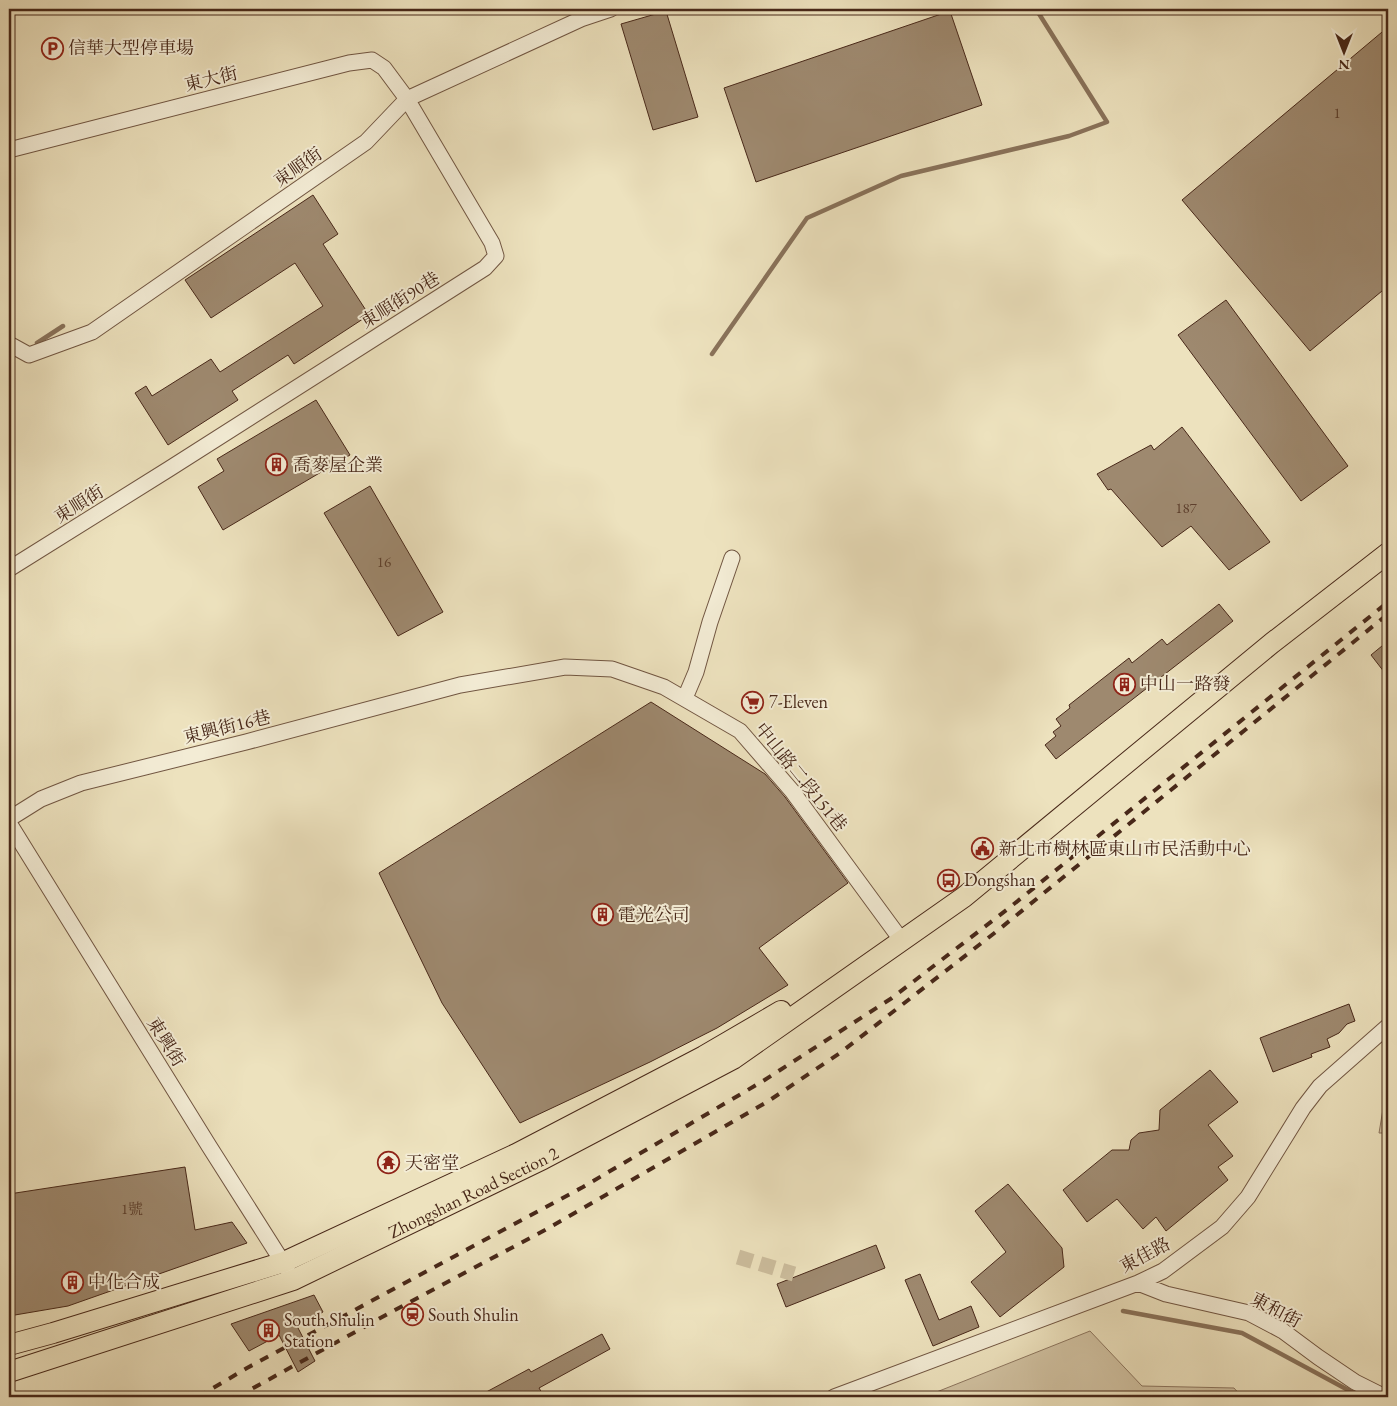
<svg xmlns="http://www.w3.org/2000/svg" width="1397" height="1406" font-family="'EB Garamond','Noto Serif TC',serif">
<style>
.green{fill:#d1c2a2;stroke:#8c755e}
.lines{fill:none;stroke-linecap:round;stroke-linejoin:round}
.stream{stroke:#89725a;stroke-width:4.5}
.building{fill:#9e896f;stroke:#482819}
.minor-tunnel{stroke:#ccbd9d;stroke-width:15;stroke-dasharray:15 8;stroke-linecap:butt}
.minor-casing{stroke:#715642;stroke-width:17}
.major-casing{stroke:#482819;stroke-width:22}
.minor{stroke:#f3ecd5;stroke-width:15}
.major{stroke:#ede2be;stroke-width:20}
.rail{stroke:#482819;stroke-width:4;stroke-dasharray:9 9;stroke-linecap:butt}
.labels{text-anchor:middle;stroke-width:4;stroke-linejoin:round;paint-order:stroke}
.number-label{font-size:15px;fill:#5e402e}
.poi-label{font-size:18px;fill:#482819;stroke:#f3ecd5;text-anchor:start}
.street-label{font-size:18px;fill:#482819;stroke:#f3ecd5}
</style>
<rect width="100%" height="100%" fill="#ede2be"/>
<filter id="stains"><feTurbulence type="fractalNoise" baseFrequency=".004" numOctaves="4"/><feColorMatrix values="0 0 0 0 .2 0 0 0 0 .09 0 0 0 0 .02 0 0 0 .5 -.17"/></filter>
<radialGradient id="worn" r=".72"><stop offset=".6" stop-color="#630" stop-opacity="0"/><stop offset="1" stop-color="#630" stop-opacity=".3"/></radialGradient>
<!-- green -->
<path class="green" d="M 1388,1079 L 1388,1133 L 1379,1133 Z
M 1090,1331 L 1142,1386 L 1234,1388 L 1242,1397 L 924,1397 Z"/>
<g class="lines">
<!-- stream -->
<path class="stream" d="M 37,343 L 63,326
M 712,354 L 807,218 L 901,176 L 1069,136 L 1107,122 L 1036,9
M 1123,1311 L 1242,1333 L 1361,1397"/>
</g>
<!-- building -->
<path class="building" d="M 666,11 L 698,117 L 653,130 L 621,24 Z
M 950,11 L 982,105 L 756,182 L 724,88 Z
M 1388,27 L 1388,286 L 1310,351 L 1182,200 Z
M 313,195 L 338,234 L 323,244 L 369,315 L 294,364 L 288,355 L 232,391 L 238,400 L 168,445 L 135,393 L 146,386 L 152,396 L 211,359 L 220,372 L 323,306 L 295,263 L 211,318 L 185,280 Z
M 1226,300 L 1348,466 L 1301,501 L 1178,335 Z
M 316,400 L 350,455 L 223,530 L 198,487 L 224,471 L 217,459 Z
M 1182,427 L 1270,542 L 1229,570 L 1191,526 L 1162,547 L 1111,489 L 1108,490 L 1097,474 L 1151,445 L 1154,450 Z
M 370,486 L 443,612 L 398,636 L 324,513 Z
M 1219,604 L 1233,621 L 1056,759 L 1045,745 L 1056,736 L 1053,732 L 1061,726 L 1056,719 L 1070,708 L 1069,705 L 1129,658 L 1132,663 L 1162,639 L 1167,645 Z
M 1388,641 L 1388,677 L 1371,655 Z
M 651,702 L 765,774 L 785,797 L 848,883 L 759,948 L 788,985 L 717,1028 L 650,1062 L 520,1123 L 442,1003 L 379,873 Z
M 1349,1004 L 1355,1021 L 1347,1024 L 1339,1033 L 1327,1039 L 1330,1047 L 1311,1054 L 1312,1057 L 1273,1072 L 1260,1038 Z
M 1210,1070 L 1238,1102 L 1208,1125 L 1233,1156 L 1218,1167 L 1228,1180 L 1166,1231 L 1156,1217 L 1143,1229 L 1117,1199 L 1087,1222 L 1063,1190 L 1112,1150 L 1129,1150 L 1131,1140 L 1139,1133 L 1159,1130 L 1160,1110 Z
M 185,1167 L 195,1230 L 232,1222 L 247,1243 L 68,1306 L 9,1316 L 9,1194 Z
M 1008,1184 L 1062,1248 L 1064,1267 L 1000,1317 L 971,1282 L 1006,1252 L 975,1211 Z
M 876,1245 L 885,1268 L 786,1307 L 777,1284 Z
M 920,1274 L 939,1320 L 971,1306 L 979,1327 L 933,1346 L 905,1280 Z
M 314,1295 L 323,1312 L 297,1326 L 315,1361 L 298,1372 L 279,1335 L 249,1351 L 231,1324 Z
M 602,1334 L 610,1349 L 539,1388 L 542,1393 L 535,1397 L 477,1397 L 529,1369 L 531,1372 Z"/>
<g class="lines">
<!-- minor-tunnel -->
<path class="minor-tunnel" d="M 738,1257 L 794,1274"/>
<defs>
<path id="minor" d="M 9,150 L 349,63 L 372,60 L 384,68 L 407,99 L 492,243 L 496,256 L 485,268 L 169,469 L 9,569
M 9,344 L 29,355 L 92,332 L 366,142 L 407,99 L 581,19 L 611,9
M 685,698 L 696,672 L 710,622 L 732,558
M 9,819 L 41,799 L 81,783 L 246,742 L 460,685 L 565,667 L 612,669 L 664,687 L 740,731 L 792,791 L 902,941
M 9,823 L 209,1146 L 287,1269
M 1138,1283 L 1166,1294 L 1249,1313 L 1283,1331 L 1318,1357 L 1355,1382 L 1385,1397
M 834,1397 L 1138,1283 L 1163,1271 L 1222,1227 L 1248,1197 L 1303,1108 L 1320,1086 L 1388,1026"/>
<g id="major">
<path d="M 9,1345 L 53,1333 L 284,1262 L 516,1154 L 704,1056 L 781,1011"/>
<path id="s1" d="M 9,1372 L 293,1280 L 543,1159 L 733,1059 L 964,897 L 1272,643 L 1388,553"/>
</g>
</defs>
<!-- minor casing -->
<use href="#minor" class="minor-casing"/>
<!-- major casing -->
<use href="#major" class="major-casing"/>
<!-- minor -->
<use href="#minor" class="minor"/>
<!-- major -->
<use href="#major" class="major"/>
<!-- rail -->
<path class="rail" d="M 198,1397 L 247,1368 L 583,1187 L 763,1081 L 892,998 L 1009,908 L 1388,602
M 237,1397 L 395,1310 L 545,1230 L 767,1102 L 840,1053 L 997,931 L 1388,614"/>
</g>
<!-- icons -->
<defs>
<symbol id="parking-ring" viewBox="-11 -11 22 22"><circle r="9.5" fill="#f3ecd5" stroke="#8f2418" stroke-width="1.5"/><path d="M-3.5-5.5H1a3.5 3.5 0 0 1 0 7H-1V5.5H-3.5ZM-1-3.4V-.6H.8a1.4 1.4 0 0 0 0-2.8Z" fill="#8f2418"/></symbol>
<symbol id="building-ring" viewBox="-11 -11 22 22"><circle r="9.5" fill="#f3ecd5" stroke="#8f2418" stroke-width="1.5"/><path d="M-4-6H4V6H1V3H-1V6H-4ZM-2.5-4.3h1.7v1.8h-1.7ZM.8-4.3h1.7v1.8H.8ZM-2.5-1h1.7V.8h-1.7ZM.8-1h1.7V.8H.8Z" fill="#8f2418"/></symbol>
<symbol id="supermarket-ring" viewBox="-11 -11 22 22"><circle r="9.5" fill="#f3ecd5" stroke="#8f2418" stroke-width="1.5"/><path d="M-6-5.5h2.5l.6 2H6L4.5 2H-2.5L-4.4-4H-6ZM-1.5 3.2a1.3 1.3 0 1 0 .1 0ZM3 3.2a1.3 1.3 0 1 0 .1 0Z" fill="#8f2418"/></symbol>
<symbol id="civic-ring" viewBox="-11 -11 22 22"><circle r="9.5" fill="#f3ecd5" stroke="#8f2418" stroke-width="1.5"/><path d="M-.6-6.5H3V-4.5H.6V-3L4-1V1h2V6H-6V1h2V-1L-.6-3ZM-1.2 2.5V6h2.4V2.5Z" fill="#8f2418"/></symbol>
<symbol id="bus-ring" viewBox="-11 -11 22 22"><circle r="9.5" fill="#f3ecd5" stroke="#8f2418" stroke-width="1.5"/><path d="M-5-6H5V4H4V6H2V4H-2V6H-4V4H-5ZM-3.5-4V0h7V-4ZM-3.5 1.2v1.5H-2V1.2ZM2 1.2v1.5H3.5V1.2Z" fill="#8f2418"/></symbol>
<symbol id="temple-ring" viewBox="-11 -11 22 22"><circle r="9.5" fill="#f3ecd5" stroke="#8f2418" stroke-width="1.5"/><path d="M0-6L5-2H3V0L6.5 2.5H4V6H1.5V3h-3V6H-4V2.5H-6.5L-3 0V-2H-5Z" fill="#8f2418"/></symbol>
<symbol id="station-ring" viewBox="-11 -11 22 22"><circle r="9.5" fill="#f3ecd5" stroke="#8f2418" stroke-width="1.5"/><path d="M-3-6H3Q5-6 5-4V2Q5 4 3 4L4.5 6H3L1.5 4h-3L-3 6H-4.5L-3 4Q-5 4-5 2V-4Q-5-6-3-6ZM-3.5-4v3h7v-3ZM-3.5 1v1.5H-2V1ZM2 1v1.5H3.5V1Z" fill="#8f2418"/></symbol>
</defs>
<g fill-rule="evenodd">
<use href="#parking-ring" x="40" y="36" width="25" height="25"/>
<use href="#building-ring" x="264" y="452" width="25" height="25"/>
<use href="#building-ring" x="1112" y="672" width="25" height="25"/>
<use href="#supermarket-ring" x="740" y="690" width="25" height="25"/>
<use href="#civic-ring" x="970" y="836" width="25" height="25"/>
<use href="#bus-ring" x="936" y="868" width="25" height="25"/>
<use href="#building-ring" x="590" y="902" width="25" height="25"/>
<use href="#temple-ring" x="376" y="1150" width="25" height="25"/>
<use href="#building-ring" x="60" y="1270" width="25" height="25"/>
<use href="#station-ring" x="400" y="1302" width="25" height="25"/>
<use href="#building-ring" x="256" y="1318" width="25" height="25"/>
</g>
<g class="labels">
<!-- number labels -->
<g class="number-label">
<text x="1337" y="118">1</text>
<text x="1186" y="513">187</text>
<text x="384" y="567">16</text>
<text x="132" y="1214">1號</text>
</g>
<!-- poi labels -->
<g class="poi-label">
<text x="68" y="54">信華大型停車場</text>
<text x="293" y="471">喬麥屋企業</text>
<text x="1140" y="690">中山一路發</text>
<text x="769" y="708">7-Eleven</text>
<text x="999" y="855">新北市樹林區東山市民活動中心</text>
<text x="964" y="886">Dongshan</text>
<text x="618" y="921">電光公司</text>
<text x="405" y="1169">天密堂</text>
<text x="88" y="1288">中化合成</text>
<text x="428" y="1321">South Shulin</text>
<text x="284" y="1326">South Shulin<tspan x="284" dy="21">Station</tspan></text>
</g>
<!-- street labels -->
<g class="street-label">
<text transform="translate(211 79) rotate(-14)" y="6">東大街</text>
<text transform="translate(298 167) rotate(-35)" y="6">東順街</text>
<text transform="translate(400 300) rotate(-32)" y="6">東順街90巷</text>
<text transform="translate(79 504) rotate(-32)" y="6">東順街</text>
<text transform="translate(227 727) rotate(-14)" y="6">東興街16巷</text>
<text transform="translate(801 777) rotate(51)" y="6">中山路二段151巷</text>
<text transform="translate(166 1042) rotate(58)" y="6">東興街</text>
<text dy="6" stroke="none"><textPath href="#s1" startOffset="499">Zhongshan Road Section 2</textPath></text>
<text transform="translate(1145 1255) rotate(-28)" y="6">東佳路</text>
<text transform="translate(1276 1310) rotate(28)" y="6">東和街</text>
</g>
</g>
<!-- margin -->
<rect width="1397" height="1406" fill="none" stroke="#ede2be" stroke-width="30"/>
<rect x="10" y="10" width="1377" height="1386" fill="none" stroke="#482819" stroke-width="2.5"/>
<rect x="15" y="15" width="1367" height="1376" fill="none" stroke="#482819"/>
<!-- north arrow -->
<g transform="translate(1344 52) rotate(180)" stroke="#f3ecd5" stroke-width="4" paint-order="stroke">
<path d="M0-4L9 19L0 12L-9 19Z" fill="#482819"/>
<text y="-8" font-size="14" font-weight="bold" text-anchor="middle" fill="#482819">N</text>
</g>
<rect width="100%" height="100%" filter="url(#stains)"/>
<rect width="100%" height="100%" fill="url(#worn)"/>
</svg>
